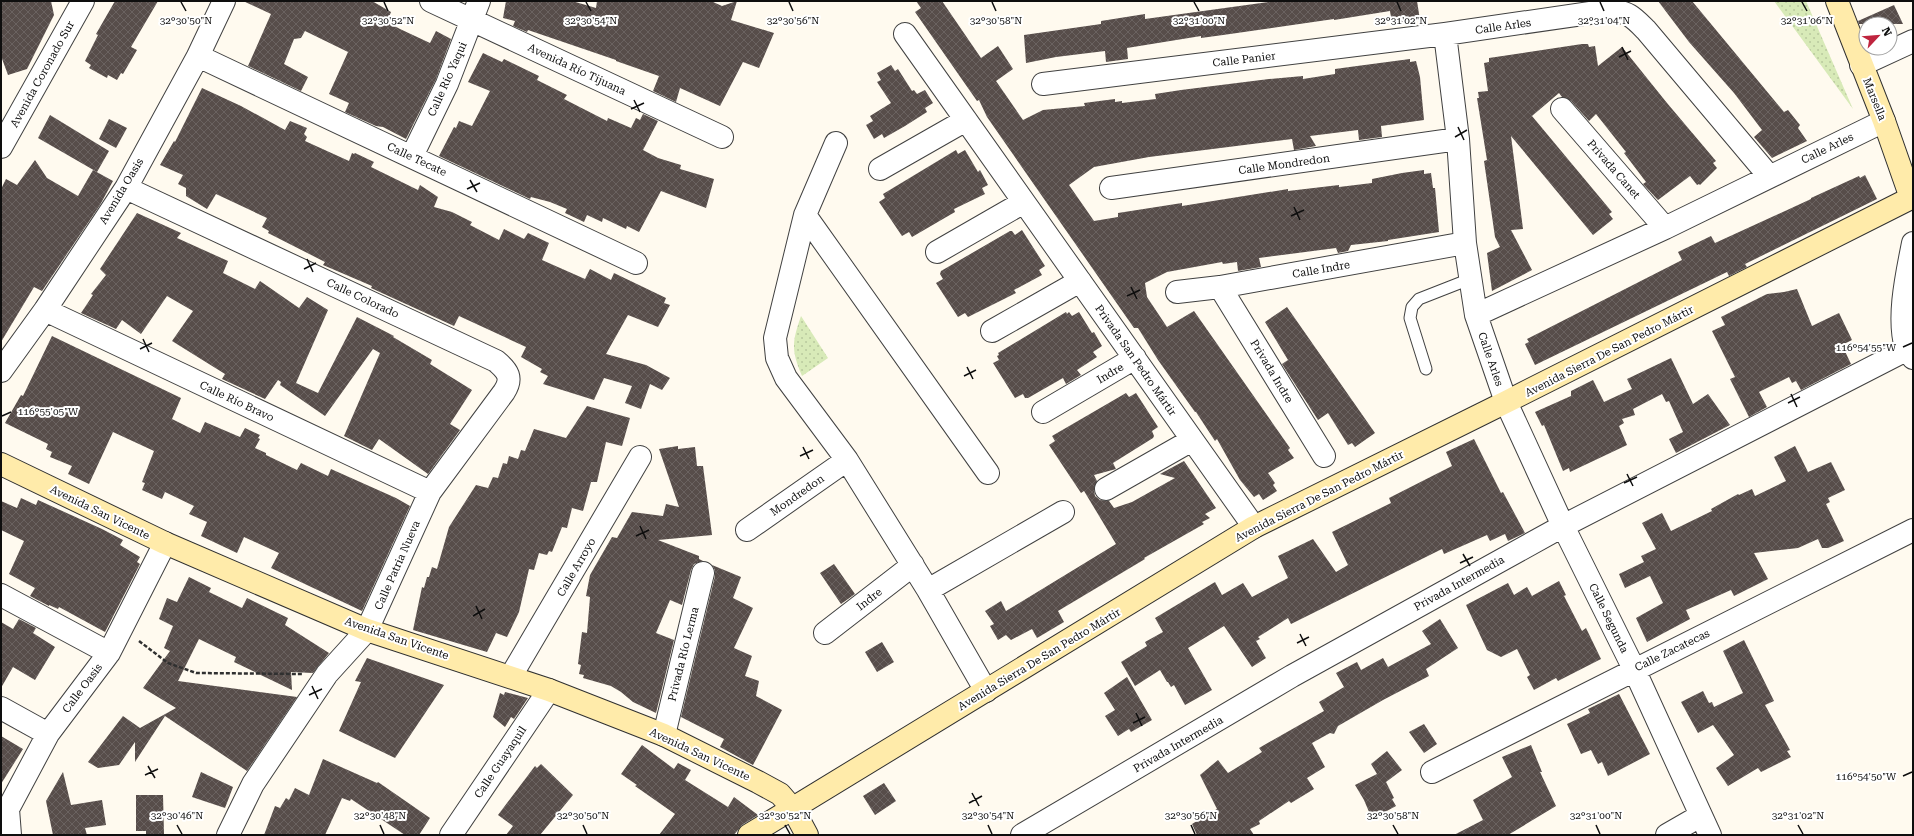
<svg xmlns="http://www.w3.org/2000/svg" width="1914" height="836" font-family="'Roboto Serif',serif">
<style>
.park{fill:url(#park-dots)}
.building{fill:url(#building-cross-hatch)}
.lines{fill:none;stroke-linecap:round;stroke-linejoin:round}
.lane-casing{stroke:#414141;stroke-width:13}
.street-casing{stroke:#414141;stroke-width:24}
.secondary-casing{stroke:#303030;stroke-width:24}
.path{stroke:#303030;stroke-width:2.5;stroke-dasharray:4 2;stroke-linecap:butt}
.lane{stroke:#fff;stroke-width:11}
.street{stroke:#fff;stroke-width:22}
.secondary{stroke:#ffebaa;stroke-width:22}
.ticks{fill:none;stroke:#0e0e0e;stroke-width:1.5}
.labels{text-anchor:middle;stroke-width:4;stroke-linejoin:round;paint-order:stroke}
.street-label{font-size:11px;fill:#0e0e0e;stroke:#fff}
.ticks-label{font-size:10px;text-anchor:middle;fill:#0e0e0e;stroke:#fff;stroke-width:4;stroke-linejoin:round;paint-order:stroke}
</style>
<defs>
<pattern id="park-dots" width="8" height="8" patternUnits="userSpaceOnUse"><rect width="8" height="8" fill="#d8eab8"/><path d="M2 2h.1M6 6h.1" fill="none" stroke="#b8c89d" stroke-width="1.8" stroke-linecap="round"/></pattern>
<pattern id="building-cross-hatch" width="8" height="8" patternUnits="userSpaceOnUse"><rect width="8" height="8" fill="#574d4a"/><path d="M0 0l8 8M0 8l8-8" fill="none" stroke="#6a6260"/></pattern>
</defs>
<rect width="100%" height="100%" fill="#fffaef"/>
<!-- park -->
<path class="park" d="M 1774,1 L 1806,1 L 1853,109 Z
M 801,316 L 828,358 L 802,376 C 791,350 792,342 801,316 Z"/>
<!-- building -->
<path class="building" d="M 1,1 L 51,1 L 54,15 L 27,69 L 8,75 L 1,56 Z
M 115,1 L 158,1 L 131,47 L 137,50 L 123,74 L 121,73 L 117,80 L 108,75 L 107,78 L 89,68 L 91,65 L 85,61 L 98,35 L 96,34 Z
M 243,1 L 372,1 L 391,12 L 387,22 L 400,29 L 430,43 L 436,31 L 451,39 L 436,79 L 406,139 L 383,127 L 376,126 L 345,112 L 349,103 L 329,94 L 348,52 L 305,31 L 301,38 L 294,39 L 284,64 L 308,77 L 301,91 L 248,66 L 271,14 Z
M 506,1 L 572,1 L 596,8 L 597,1 L 711,1 L 722,6 L 737,1 L 731,20 L 774,33 L 759,68 L 743,62 L 720,106 L 680,88 L 676,102 L 653,91 L 659,76 L 616,61 L 616,60 L 528,30 L 527,32 L 513,26 L 515,21 L 503,18 Z
M 916,1 L 942,1 L 981,58 L 998,46 L 1013,69 L 996,81 L 1023,120 L 1043,110 L 1085,106 L 1084,103 L 1115,99 L 1115,102 L 1122,101 L 1122,103 L 1156,99 L 1155,94 L 1181,90 L 1269,79 L 1303,76 L 1303,79 L 1335,74 L 1335,69 L 1357,66 L 1410,59 L 1410,62 L 1416,61 L 1420,77 L 1424,120 L 1381,126 L 1382,137 L 1359,140 L 1358,130 L 1310,136 L 1316,146 L 1294,150 L 1292,139 L 1149,157 L 1094,167 L 1069,185 L 1094,221 L 1118,217 L 1118,213 L 1182,203 L 1182,206 L 1288,189 L 1288,191 L 1339,185 L 1339,187 L 1372,183 L 1372,179 L 1402,173 L 1424,170 L 1424,174 L 1431,173 L 1433,188 L 1435,188 L 1439,232 L 1388,240 L 1388,241 L 1351,245 L 1348,251 L 1338,253 L 1336,248 L 1259,258 L 1261,267 L 1238,271 L 1237,262 L 1223,264 L 1222,262 L 1167,272 L 1145,283 L 1147,297 L 1167,327 L 1194,311 L 1290,448 L 1288,450 L 1294,458 L 1268,473 L 1275,483 L 1273,485 L 1277,491 L 1263,500 L 1259,494 L 1254,497 L 1240,480 L 1217,439 L 1215,441 L 1196,412 L 1195,412 L 1158,360 L 1138,328 L 1134,328 L 1127,318 L 987,117 L 979,100 L 977,101 L 915,12 L 921,8 Z
M 1276,1 L 1417,1 L 1420,20 L 1392,24 L 1390,11 L 1334,20 L 1334,19 L 1223,35 L 1201,38 L 1201,36 L 1127,48 L 1128,59 L 1106,62 L 1105,51 L 1056,57 L 1026,63 L 1024,35 L 1101,24 L 1101,21 L 1145,14 L 1145,19 Z
M 1658,1 L 1692,1 L 1784,112 L 1788,110 L 1800,125 L 1798,128 L 1807,141 L 1772,158 L 1754,137 L 1762,130 L 1734,93 L 1689,42 Z
M 1894,5 L 1903,24 L 1859,24 L 1858,21 Z
M 1582,44 L 1588,44 L 1589,47 L 1595,46 L 1598,66 L 1622,47 L 1667,103 L 1716,161 L 1713,163 L 1717,168 L 1700,185 L 1699,184 L 1697,185 L 1690,176 L 1658,200 L 1643,184 L 1646,182 L 1624,153 L 1626,152 L 1596,114 L 1589,121 L 1571,101 L 1562,97 L 1559,93 L 1532,116 L 1612,212 L 1609,214 L 1613,219 L 1593,235 L 1511,136 L 1523,229 L 1511,230 L 1532,270 L 1492,291 L 1487,253 L 1500,247 L 1495,237 L 1484,161 L 1487,160 L 1477,98 L 1479,98 L 1478,92 L 1488,91 L 1484,63 L 1489,62 L 1489,58 Z
M 483,53 L 502,62 L 504,59 L 539,76 L 537,80 L 567,95 L 564,99 L 607,121 L 608,118 L 631,128 L 636,118 L 640,120 L 643,114 L 658,121 L 643,150 L 658,158 L 681,165 L 680,169 L 714,179 L 706,208 L 661,191 L 639,232 L 627,226 L 626,229 L 603,218 L 602,222 L 587,215 L 584,222 L 565,213 L 567,209 L 550,202 L 531,197 L 530,199 L 439,156 L 454,127 L 456,128 L 459,121 L 472,126 L 490,91 L 468,82 Z
M 891,65 L 895,71 L 898,69 L 912,91 L 914,90 L 917,94 L 925,90 L 933,103 L 925,108 L 927,112 L 905,126 L 884,138 L 882,134 L 874,139 L 866,125 L 873,121 L 870,116 L 891,103 L 877,82 L 881,80 L 877,73 Z
M 202,88 L 241,106 L 285,130 L 290,121 L 307,128 L 304,134 L 307,137 L 305,141 L 349,161 L 352,153 L 354,154 L 355,153 L 374,162 L 371,167 L 418,190 L 420,185 L 438,197 L 434,207 L 452,212 L 472,222 L 470,225 L 499,240 L 504,229 L 524,239 L 528,233 L 549,243 L 542,260 L 585,279 L 590,269 L 611,280 L 614,273 L 666,298 L 664,303 L 670,305 L 658,327 L 628,315 L 606,354 L 646,365 L 670,378 L 662,390 L 650,384 L 641,409 L 625,403 L 632,386 L 604,378 L 594,400 L 543,384 L 548,376 L 540,372 L 542,369 L 521,357 L 526,347 L 459,316 L 454,326 L 371,288 L 372,286 L 323,265 L 325,262 L 268,233 L 269,231 L 262,227 L 267,218 L 216,194 L 207,209 L 186,196 L 186,188 L 178,184 L 183,175 L 160,165 L 174,141 L 175,142 Z
M 50,115 L 109,151 L 97,172 L 38,138 Z
M 109,119 L 127,128 L 116,148 L 99,139 Z
M 956,150 L 958,154 L 965,150 L 978,172 L 980,170 L 988,185 L 982,188 L 985,194 L 954,209 L 955,212 L 912,237 L 909,232 L 902,236 L 879,202 L 885,198 L 883,194 Z
M 35,160 L 47,178 L 78,196 L 93,170 L 113,181 L 100,205 L 42,291 L 34,287 L 1,342 L 1,189 L 6,179 L 17,185 Z
M 1865,175 L 1877,199 L 1745,264 L 1747,267 L 1729,276 L 1727,272 L 1535,365 L 1525,344 L 1529,342 L 1527,339 L 1682,260 L 1678,252 L 1711,236 L 1715,243 L 1811,199 L 1811,198 L 1859,176 L 1860,178 Z
M 137,213 L 181,233 L 177,238 L 228,261 L 223,273 L 255,289 L 260,281 L 299,308 L 307,297 L 328,310 L 296,383 L 318,393 L 357,317 L 394,336 L 393,337 L 432,360 L 430,364 L 472,390 L 450,424 L 460,430 L 428,474 L 379,439 L 372,450 L 344,436 L 380,353 L 373,349 L 325,416 L 280,385 L 281,382 L 278,380 L 265,399 L 222,379 L 225,374 L 172,341 L 193,311 L 167,296 L 141,334 L 122,320 L 116,329 L 81,313 L 93,295 L 91,294 L 106,275 L 100,269 Z
M 1022,230 L 1045,266 L 1039,270 L 1042,275 L 1014,290 L 1016,293 L 968,317 L 965,313 L 958,317 L 936,283 L 943,279 L 940,274 L 941,271 L 1010,231 L 1012,231 L 1015,235 Z
M 1797,289 L 1812,326 L 1839,313 L 1852,340 L 1842,345 L 1851,364 L 1801,390 L 1796,381 L 1792,383 L 1789,377 L 1759,392 L 1767,407 L 1749,417 L 1730,379 L 1735,377 L 1712,331 L 1725,325 L 1721,317 L 1767,294 L 1784,292 Z
M 1287,307 L 1375,433 L 1355,447 L 1352,443 L 1348,445 L 1328,413 L 1318,420 L 1282,364 L 1288,360 L 1265,322 Z
M 1066,312 L 1067,314 L 1069,312 L 1072,316 L 1079,312 L 1092,333 L 1094,332 L 1102,346 L 1093,352 L 1097,357 L 1077,370 L 1081,375 L 1066,384 L 1063,378 L 1028,398 L 1025,398 L 1023,394 L 1015,398 L 993,363 L 999,360 L 997,356 L 999,355 L 998,353 Z
M 52,336 L 181,398 L 172,419 L 200,433 L 205,422 L 240,437 L 245,428 L 260,435 L 258,438 L 260,439 L 255,448 L 266,453 L 266,455 L 297,470 L 301,463 L 328,476 L 331,469 L 396,498 L 410,506 L 362,611 L 271,568 L 279,553 L 244,537 L 237,553 L 201,536 L 207,522 L 189,514 L 194,506 L 165,492 L 162,499 L 142,490 L 145,483 L 142,482 L 154,451 L 113,432 L 89,484 L 68,474 L 72,466 L 50,457 L 52,452 L 46,449 L 48,444 L 5,423 L 21,395 L 23,396 Z
M 1671,358 L 1693,404 L 1708,394 L 1730,425 L 1676,453 L 1669,439 L 1683,432 L 1669,401 L 1666,402 L 1662,394 L 1633,409 L 1635,415 L 1622,419 L 1624,423 L 1619,426 L 1627,445 L 1570,472 L 1569,468 L 1563,471 L 1544,425 L 1542,426 L 1535,412 L 1571,396 L 1571,391 L 1593,380 L 1604,402 L 1632,389 L 1627,379 Z
M 1126,393 L 1129,397 L 1136,393 L 1158,427 L 1152,431 L 1154,436 L 1153,438 L 1113,463 L 1116,469 L 1094,475 L 1097,481 L 1094,489 L 1095,496 L 1100,500 L 1109,501 L 1114,508 L 1132,502 L 1175,478 L 1160,474 L 1184,461 L 1216,508 L 1205,514 L 1210,518 L 1202,522 L 1204,524 L 1144,558 L 1145,559 L 1058,611 L 1064,622 L 1037,638 L 1032,629 L 1011,640 L 1006,635 L 998,640 L 990,626 L 994,624 L 985,611 L 1001,601 L 1006,611 L 1116,544 L 1084,491 L 1081,493 L 1049,445 L 1055,441 L 1052,436 Z
M 587,406 L 630,418 L 622,446 L 606,442 L 597,482 L 591,482 L 583,511 L 572,508 L 567,528 L 562,527 L 552,552 L 549,551 L 547,555 L 539,553 L 534,570 L 529,569 L 519,612 L 507,637 L 496,633 L 487,652 L 413,630 L 422,587 L 424,588 L 427,577 L 429,577 L 432,567 L 437,569 L 449,527 L 476,485 L 488,488 L 493,477 L 498,478 L 503,463 L 507,464 L 509,456 L 518,459 L 521,450 L 525,451 L 534,429 L 566,438 Z
M 1474,439 L 1501,493 L 1503,492 L 1525,533 L 1508,541 L 1505,534 L 1490,541 L 1487,535 L 1444,554 L 1442,549 L 1291,624 L 1288,618 L 1258,637 L 1260,639 L 1256,641 L 1266,658 L 1252,667 L 1224,626 L 1188,648 L 1212,690 L 1185,705 L 1174,685 L 1171,687 L 1168,682 L 1167,682 L 1160,670 L 1135,686 L 1121,662 L 1147,646 L 1145,642 L 1163,632 L 1155,618 L 1215,582 L 1222,595 L 1243,583 L 1252,597 L 1288,578 L 1278,556 L 1313,539 L 1336,572 L 1348,565 L 1332,532 L 1391,503 L 1389,498 L 1452,466 L 1446,452 Z
M 678,446 L 678,449 L 695,447 L 697,466 L 703,466 L 712,535 L 658,540 L 699,556 L 699,559 L 703,561 L 694,564 L 691,570 L 682,605 L 670,600 L 656,633 L 674,640 L 656,713 L 633,702 L 621,692 L 611,686 L 583,678 L 584,675 L 579,674 L 581,665 L 578,664 L 582,632 L 587,633 L 590,597 L 586,596 L 590,575 L 612,537 L 617,538 L 632,512 L 663,516 L 666,504 L 679,507 L 659,449 Z
M 1795,446 L 1808,472 L 1831,462 L 1845,490 L 1828,498 L 1830,502 L 1826,504 L 1844,541 L 1828,548 L 1822,548 L 1818,539 L 1798,548 L 1754,553 L 1768,579 L 1734,596 L 1731,590 L 1686,610 L 1690,619 L 1647,642 L 1636,618 L 1663,603 L 1650,576 L 1625,588 L 1619,574 L 1644,562 L 1641,556 L 1656,549 L 1642,523 L 1662,513 L 1671,531 L 1712,511 L 1711,509 L 1738,494 L 1739,495 L 1752,489 L 1755,496 L 1786,481 L 1774,457 Z
M 21,498 L 36,505 L 38,500 L 102,529 L 123,540 L 120,545 L 140,557 L 137,562 L 140,564 L 105,632 L 59,607 L 58,609 L 49,605 L 49,606 L 30,596 L 35,588 L 9,574 L 24,541 L 1,530 L 1,501 L 17,508 Z
M 834,564 L 855,594 L 841,604 L 820,573 Z
M 712,565 L 741,577 L 733,598 L 753,608 L 734,648 L 752,656 L 745,676 L 759,681 L 756,696 L 782,710 L 753,765 L 720,747 L 724,739 L 681,717 L 715,576 L 715,570 Z
M 189,577 L 211,588 L 209,592 L 242,608 L 247,598 L 288,618 L 285,625 L 329,653 L 313,673 L 291,672 L 292,690 L 234,662 L 236,657 L 199,639 L 178,681 L 297,697 L 247,771 L 165,716 L 135,762 L 135,742 L 119,765 L 98,768 L 88,762 L 123,716 L 140,728 L 176,708 L 143,688 L 170,651 L 164,648 L 173,626 L 159,619 L 167,598 L 177,602 Z
M 1559,581 L 1566,595 L 1564,596 L 1582,631 L 1586,628 L 1601,659 L 1558,681 L 1556,678 L 1534,690 L 1527,677 L 1530,675 L 1517,649 L 1501,657 L 1487,650 L 1466,605 L 1508,583 L 1514,595 L 1527,587 L 1532,596 Z
M 19,619 L 36,628 L 33,633 L 55,647 L 35,680 L 13,667 L 1,688 L 1,622 L 13,629 Z
M 1440,619 L 1458,648 L 1426,669 L 1429,676 L 1383,700 L 1338,726 L 1334,734 L 1330,733 L 1312,743 L 1325,767 L 1307,778 L 1314,789 L 1291,803 L 1289,801 L 1259,821 L 1260,824 L 1250,829 L 1254,835 L 1197,835 L 1192,824 L 1217,809 L 1200,775 L 1218,760 L 1228,773 L 1262,752 L 1259,748 L 1324,711 L 1319,702 L 1344,687 L 1336,673 L 1357,662 L 1361,670 L 1383,658 L 1388,667 L 1431,644 L 1422,631 Z
M 1744,640 L 1774,701 L 1765,705 L 1790,750 L 1787,751 L 1791,757 L 1761,772 L 1758,768 L 1728,786 L 1716,768 L 1734,755 L 1713,725 L 1698,733 L 1681,702 L 1703,691 L 1709,703 L 1712,702 L 1714,707 L 1743,693 L 1723,651 Z
M 882,642 L 894,662 L 877,672 L 865,652 Z
M 367,658 L 444,685 L 395,758 L 339,731 L 361,682 L 355,681 Z
M 1127,677 L 1152,720 L 1131,732 L 1129,729 L 1118,736 L 1105,716 L 1115,710 L 1104,693 Z
M 505,692 L 528,698 L 514,719 L 511,717 L 505,727 L 493,717 L 500,693 L 504,695 Z
M 1619,694 L 1650,754 L 1608,776 L 1602,762 L 1598,764 L 1591,750 L 1581,754 L 1567,724 L 1590,713 L 1588,709 Z
M 1424,724 L 1437,744 L 1424,753 L 1409,732 Z
M 1,736 L 23,749 L 1,784 Z
M 642,745 L 674,769 L 678,763 L 691,770 L 685,780 L 728,807 L 734,797 L 758,815 L 742,825 L 734,835 L 659,835 L 675,814 L 635,786 L 637,785 L 621,774 Z
M 1531,745 L 1542,772 L 1540,772 L 1556,806 L 1508,835 L 1454,835 L 1483,820 L 1473,800 L 1512,777 L 1502,757 Z
M 1387,751 L 1402,770 L 1386,782 L 1394,798 L 1392,799 L 1396,806 L 1372,819 L 1364,800 L 1355,785 L 1377,774 L 1371,764 Z
M 323,759 L 377,783 L 378,782 L 430,818 L 419,835 L 405,835 L 351,799 L 350,801 L 342,798 L 325,835 L 264,835 L 275,806 L 280,808 L 286,798 L 289,800 L 295,788 L 309,795 Z
M 541,764 L 573,795 L 540,835 L 506,835 L 513,826 L 498,815 L 535,766 L 537,768 Z
M 63,772 L 71,805 L 102,800 L 106,825 L 85,828 L 87,835 L 53,835 L 46,801 Z
M 201,772 L 233,787 L 225,808 L 192,797 Z
M 884,783 L 896,801 L 875,815 L 863,796 Z
M 136,795 L 163,795 L 164,834 L 146,834 L 146,831 L 136,831 Z"/>
<g class="lines">
<defs>
<path id="lane" d="M 1426,369 L 1410,318 L 1412,307 L 1419,299 L 1470,279"/>
<path id="street" d="M 431,1 L 722,137
M 905,34 L 1254,527
M 1445,34 L 1458,139 L 1465,243 L 1476,315 L 1506,402 L 1563,526 L 1634,669 L 1710,835
M 198,56 L 636,263
M 1861,65 L 1913,41
M 1043,84 L 1445,34 L 1610,10 C 1629,12 1633,17 1646,30 L 1769,176
M 1562,109 L 1665,228
M 836,143 L 805,215 L 775,338 L 777,358 L 786,378 L 847,460 L 928,590 L 986,691
M 1,147 L 83,1
M 412,156 L 447,84 L 479,1
M 880,169 L 966,120
M 126,188 L 496,361 C 508,371 513,378 504,392 L 430,492 L 367,630 L 327,674 L 253,784 L 228,835
M 1111,188 L 1458,139
M 805,215 L 988,473
M 1913,243 C 1907,274 1897,317 1906,348 C 1907,352 1911,355 1913,358
M 937,252 L 1024,202
M 1220,287 L 1324,456
M 1177,292 L 1220,287 L 1465,243
M 45,310 L 430,492
M 1476,315 L 1665,228 L 1884,121
M 992,331 L 1080,281
M 1,371 L 45,310 L 126,188 L 198,56 L 224,1
M 1043,412 L 1135,358
M 1106,489 L 1192,440
M 747,530 L 847,460
M 928,590 L 1063,512
M 1,595 L 109,653
M 825,633 L 913,565
M 511,676 L 640,457
M 1,708 L 48,734
M 664,735 L 703,573
M 1432,772 L 1913,530
M 10,835 L 8,809 L 48,734 L 109,653 L 165,543
M 451,835 L 549,690
M 1022,835 L 1292,676 L 1563,526 L 1906,350
M 1667,835 L 1700,816"/>
<path id="secondary" d="M 1,464 L 165,543 L 367,630 L 549,690 L 664,735 L 758,782 L 780,794 L 793,809 L 807,835
M 749,835 L 1254,527 L 1506,402 L 1911,198 L 1884,121 L 1837,1"/>
</defs>
<!-- lane casing -->
<use href="#lane" class="lane-casing"/>
<!-- street casing -->
<use href="#street" class="street-casing"/>
<!-- secondary casing -->
<use href="#secondary" class="secondary-casing"/>
<!-- path -->
<path class="path" d="M 139,641 L 168,663 L 196,673 L 303,674"/>
<!-- lane -->
<use href="#lane" class="lane"/>
<!-- street -->
<use href="#street" class="street"/>
<!-- secondary -->
<use href="#secondary" class="secondary"/>
</g>
<!-- ticks -->
<path class="ticks" d="M 181,2 L 186,11M 384,2 L 388,11M 586,2 L 591,11M 789,2 L 793,11M 992,2 L 996,11M 1194,2 L 1199,11M 1397,2 L 1401,11M 1600,2 L 1604,11M 1802,2 L 1807,11M 1622,47 L 1628,60M 1619,57 L 1631,51M 634,100 L 640,112M 631,109 L 644,103M 1458,127 L 1464,140M 1455,137 L 1467,130M 470,180 L 477,192M 467,189 L 480,183M 1294,207 L 1300,220M 1291,216 L 1304,210M 307,259 L 313,272M 304,269 L 316,263M 1131,287 L 1137,299M 1127,296 L 1140,290M 143,339 L 149,352M 1903,347 L 1912,343M 140,349 L 152,343M 967,367 L 973,379M 964,376 L 976,370M 1791,394 L 1797,407M 1788,403 L 1800,397M 2,416 L 11,412M 803,447 L 809,459M 800,456 L 813,450M 1627,474 L 1633,486M 1624,483 L 1637,477M 640,526 L 646,539M 636,536 L 649,530M 1463,554 L 1470,566M 1460,563 L 1473,557M 476,606 L 482,619M 473,616 L 485,609M 1300,634 L 1306,646M 1297,643 L 1309,637M 312,686 L 318,699M 309,695 L 322,689M 1136,713 L 1142,726M 1133,723 L 1145,717M 148,766 L 155,778M 145,775 L 158,769M 1903,776 L 1912,772M 972,793 L 979,806M 969,803 L 982,796M 177,825 L 182,834M 380,825 L 384,834M 583,825 L 587,834M 785,825 L 790,834M 988,825 L 992,834M 1191,825 L 1195,834M 1393,825 L 1398,834M 1596,825 L 1600,834M 1798,825 L 1803,834"/>
<g class="labels">
<!-- street labels -->
<g class="street-label">
<text transform="translate(1503 26) rotate(-8)" y="4">Calle Arles</text>
<text transform="translate(1244 59) rotate(-7)" y="4">Calle Panier</text>
<text transform="translate(577 69) rotate(25)" y="4">Avenida Río Tijuana</text>
<text transform="translate(42 74) rotate(-61)" y="4">Avenida Coronado Sur</text>
<text transform="translate(447 79) rotate(-66)" y="4">Calle Río Yaqui</text>
<text transform="translate(1875 99) rotate(68)" y="4">Marsella</text>
<text transform="translate(1827 148) rotate(-26)" y="4">Calle Arles</text>
<text transform="translate(417 159) rotate(25)" y="4">Calle Tecate</text>
<text transform="translate(1284 164) rotate(-8)" y="4">Calle Mondredon</text>
<text transform="translate(1614 169) rotate(49)" y="4">Privada Canet</text>
<text transform="translate(121 191) rotate(-59)" y="4">Avenida Oasis</text>
<text transform="translate(1321 269) rotate(-10)" y="4">Calle Indre</text>
<text transform="translate(363 298) rotate(25)" y="4">Calle Colorado</text>
<text transform="translate(1609 351) rotate(-27)" y="4">Avenida Sierra De San Pedro Mártir</text>
<text transform="translate(1491 359) rotate(71)" y="4">Calle Arles</text>
<text transform="translate(1136 360) rotate(55)" y="4">Privada San Pedro Mártir</text>
<text transform="translate(1272 371) rotate(59)" y="4">Privada Indre</text>
<text transform="translate(1110 373) rotate(-31)" y="4">Indre</text>
<text transform="translate(237 401) rotate(25)" y="4">Calle Río Bravo</text>
<text transform="translate(797 495) rotate(-35)" y="4">Mondredon</text>
<text transform="translate(1319 496) rotate(-27)" y="4">Avenida Sierra De San Pedro Mártir</text>
<text transform="translate(100 512) rotate(26)" y="4">Avenida San Vicente</text>
<text transform="translate(397 565) rotate(-66)" y="4">Calle Patria Nueva</text>
<text transform="translate(576 567) rotate(-60)" y="4">Calle Arroyo</text>
<text transform="translate(1459 583) rotate(-29)" y="4">Privada Intermedia</text>
<text transform="translate(869 599) rotate(-38)" y="4">Indre</text>
<text transform="translate(1609 618) rotate(64)" y="4">Calle Segunda</text>
<text transform="translate(397 638) rotate(19)" y="4">Avenida San Vicente</text>
<text transform="translate(1672 650) rotate(-26)" y="4">Calle Zacatecas</text>
<text transform="translate(683 654) rotate(-76)" y="4">Privada Río Lerma</text>
<text transform="translate(1039 659) rotate(-31)" y="4">Avenida Sierra De San Pedro Mártir</text>
<text transform="translate(82 688) rotate(-53)" y="4">Calle Oasis</text>
<text transform="translate(1178 744) rotate(-30)" y="4">Privada Intermedia</text>
<text transform="translate(700 754) rotate(25)" y="4">Avenida San Vicente</text>
<text transform="translate(500 762) rotate(-56)" y="4">Calle Guayaquil</text>
</g>
</g>
<g class="ticks-label">
<text x="186" y="24">32°30'50"N</text>
<text x="388" y="24">32°30'52"N</text>
<text x="591" y="24">32°30'54"N</text>
<text x="793" y="24">32°30'56"N</text>
<text x="996" y="24">32°30'58"N</text>
<text x="1199" y="24">32°31'00"N</text>
<text x="1401" y="24">32°31'02"N</text>
<text x="1604" y="24">32°31'04"N</text>
<text x="1807" y="24">32°31'06"N</text>
<text x="1866" y="351">116°54'55"W</text>
<text x="48" y="415">116°55'05"W</text>
<text x="1866" y="780">116°54'50"W</text>
<text x="177" y="819">32°30'46"N</text>
<text x="380" y="819">32°30'48"N</text>
<text x="583" y="819">32°30'50"N</text>
<text x="785" y="819">32°30'52"N</text>
<text x="988" y="819">32°30'54"N</text>
<text x="1191" y="819">32°30'56"N</text>
<text x="1393" y="819">32°30'58"N</text>
<text x="1596" y="819">32°31'00"N</text>
<text x="1798" y="819">32°31'02"N</text>
</g>
<!-- border -->
<rect width="1914" height="836" fill="none" stroke="#0e0e0e" stroke-width="4"/>
<!-- north arrow -->
<g transform="translate(1878 36) rotate(64)"><circle r="19" fill="#ffffff" stroke="#9f9f9f"/>
<path d="M0-3L7 15L0 10L-7 15Z" fill="#bf243e"/>
<text y="-6" font-size="11" font-weight="bold" text-anchor="middle" fill="#0e0e0e">N</text>
</g>
</svg>
